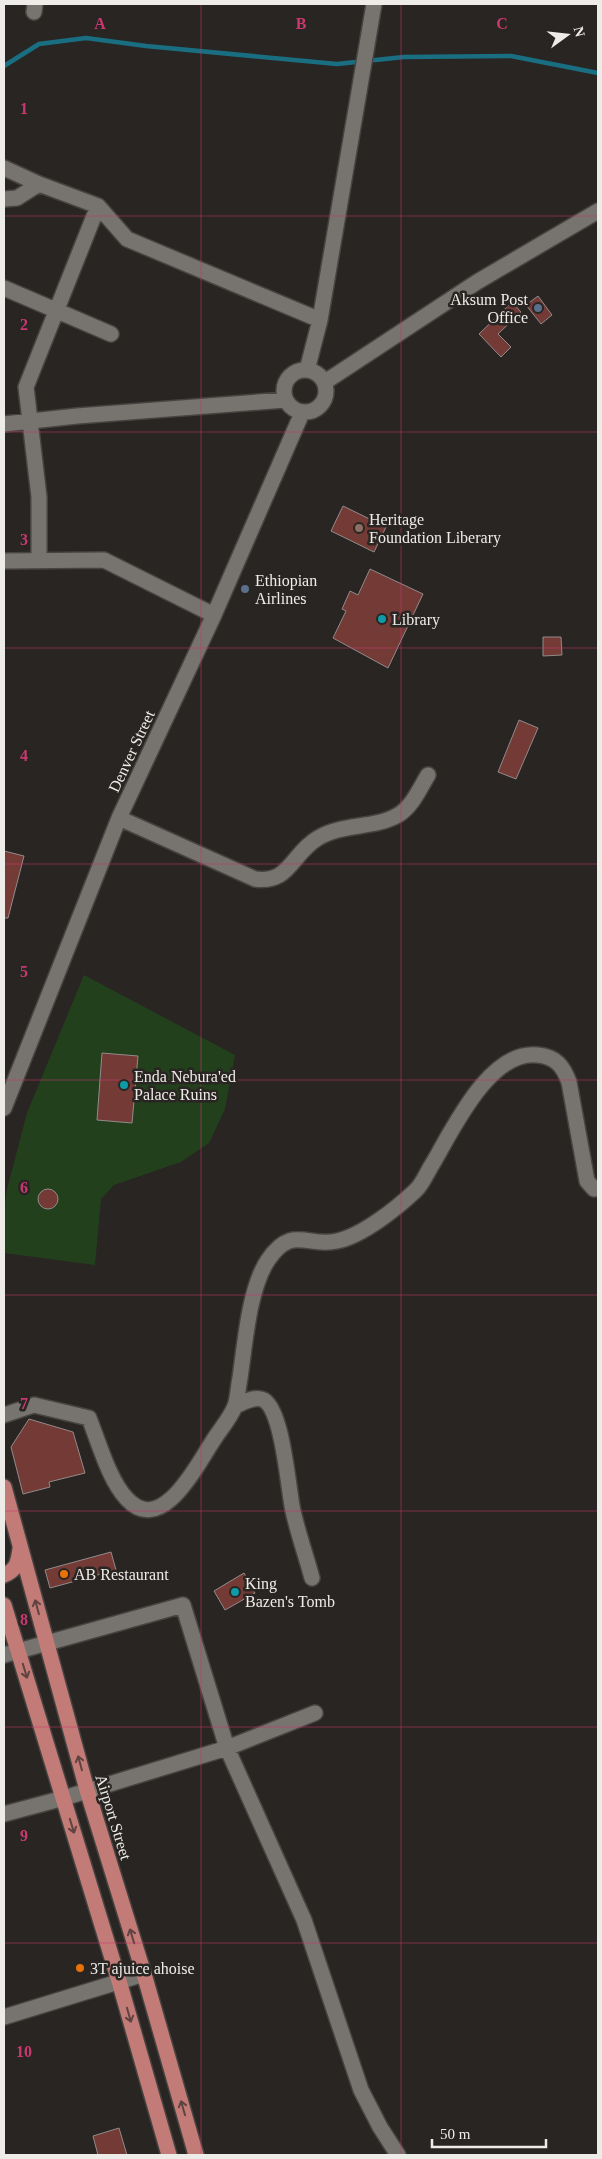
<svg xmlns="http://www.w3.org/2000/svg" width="602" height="2159" font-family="'Times New Roman',serif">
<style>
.green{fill:#23401d}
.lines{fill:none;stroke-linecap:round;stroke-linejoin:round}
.stream{stroke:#196f81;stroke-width:4.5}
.building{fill:#743a35;stroke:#928b8b}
.minor-casing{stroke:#474340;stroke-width:18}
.major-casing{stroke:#474340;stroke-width:18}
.minor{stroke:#77736f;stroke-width:15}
.major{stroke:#c37b77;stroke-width:15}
.oneway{stroke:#5f4340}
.grid{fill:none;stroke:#c93870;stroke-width:1;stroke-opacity:0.55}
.service-dot{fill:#5c6f8a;stroke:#292522;stroke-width:2}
.education-dot{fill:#8d6e63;stroke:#292522;stroke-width:2}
.culture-dot{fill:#0f9aa8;stroke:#292522;stroke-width:2}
.food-dot{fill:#e8710a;stroke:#292522;stroke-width:2}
.labels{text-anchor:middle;stroke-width:5;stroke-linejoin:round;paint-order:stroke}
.poi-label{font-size:16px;fill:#eeece9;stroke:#292522;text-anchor:start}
.street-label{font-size:16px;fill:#eeece9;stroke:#292522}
.grid-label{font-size:16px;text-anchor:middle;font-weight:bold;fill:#c93870;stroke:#292522;stroke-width:5;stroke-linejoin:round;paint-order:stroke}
</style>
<rect width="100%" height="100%" fill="#292522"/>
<!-- green -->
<path class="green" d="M 84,975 L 235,1055 L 225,1109 L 209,1143 L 181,1162 L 114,1185 L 101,1199 L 95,1265 L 4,1253 L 4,1212 L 7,1189 L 27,1113 Z"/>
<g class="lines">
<!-- stream -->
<path class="stream" d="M 4,66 L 39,44 L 86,38 L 146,46 L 337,64 L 404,57 L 511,56 L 598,73"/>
</g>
<!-- building -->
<path class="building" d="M 538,296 L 552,315 L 541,324 L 526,305 Z
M 512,302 L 521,312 L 498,334 L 511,347 L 501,357 L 479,334 Z
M 343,506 L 386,527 L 374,552 L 331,531 Z
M 370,569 L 423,594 L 388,668 L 333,638 L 346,611 L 342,609 L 350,591 L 358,595 Z
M 543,637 L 561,637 L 562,655 L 543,656 Z
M 519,720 L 538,728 L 516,779 L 498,772 Z
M 4,851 L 24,856 L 8,918 L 4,918 Z
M 102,1053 L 138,1056 L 132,1123 L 97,1120 Z
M38 1199a10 10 0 1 1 20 0a10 10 0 1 1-20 0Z
M 29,1419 L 73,1432 L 85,1473 L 49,1482 L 50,1487 L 23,1494 L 11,1447 Z
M 111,1552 L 116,1570 L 50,1588 L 45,1570 Z
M 244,1573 L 255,1593 L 225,1610 L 214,1591 Z
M 119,2128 L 127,2155 L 98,2155 L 93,2136 Z"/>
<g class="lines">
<defs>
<path id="minor" d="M 34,12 L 35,4
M 4,168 L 39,184 L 98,206 L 127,239 L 320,320
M 4,199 L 17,198 L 39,184
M 4,288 L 111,334
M284 391a21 21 0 1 1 42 0a21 21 0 1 1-42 0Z
M 307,370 L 320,320 L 374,4
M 325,382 L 477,282 L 598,211
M 4,424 L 77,416 L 285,400
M 4,561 L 104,560 L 214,615
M 39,561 L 39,497 L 26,387 L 98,206
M 119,818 L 255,879 C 290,884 291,854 318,838 C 342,823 374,829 398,815 C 412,807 420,788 428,775
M 4,1108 L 119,818 L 214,615 L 302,413
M 235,1406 C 243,1403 255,1395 264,1400 C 283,1412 288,1488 293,1511 C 298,1533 306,1556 312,1578
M 4,1415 L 34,1405 L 89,1418 C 99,1443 109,1480 127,1499 C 161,1536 196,1467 211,1444 C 218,1432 230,1419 235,1406 C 238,1398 238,1387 240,1378 C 245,1344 249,1288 268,1260 C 292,1224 308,1248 337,1241 C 362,1236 397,1208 415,1191 C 423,1184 427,1172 433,1163 C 453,1129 490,1049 538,1055 C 556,1057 563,1066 569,1082 L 587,1181 L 594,1189
M 4,1655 L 183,1605 L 227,1748 L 304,1920 L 361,2090 L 380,2127 L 398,2155
M 4,1814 L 64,1798 L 227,1748 L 315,1713
M 4,2017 L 144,1974"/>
<path id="major" d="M 4,1487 L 87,1790 L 144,1974 L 196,2155
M 4,1575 C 17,1570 18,1562 20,1549
M 4,1605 L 119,1981 L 169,2155"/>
</defs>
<!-- minor casing -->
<use href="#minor" class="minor-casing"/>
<!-- major casing -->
<use href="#major" class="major-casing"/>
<!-- minor -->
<use href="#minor" class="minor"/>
<!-- major -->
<use href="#major" class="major"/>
</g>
<!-- one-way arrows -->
<defs><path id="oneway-shaft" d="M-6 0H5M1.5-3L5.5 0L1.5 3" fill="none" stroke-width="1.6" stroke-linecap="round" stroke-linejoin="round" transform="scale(1.25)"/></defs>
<g class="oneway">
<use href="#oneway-shaft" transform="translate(37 1607) rotate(-105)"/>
<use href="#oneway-shaft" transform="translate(25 1671) rotate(73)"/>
<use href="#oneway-shaft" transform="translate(80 1763) rotate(-105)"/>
<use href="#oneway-shaft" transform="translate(72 1826) rotate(73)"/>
<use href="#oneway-shaft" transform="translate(132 1936) rotate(-107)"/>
<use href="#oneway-shaft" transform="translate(129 2015) rotate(74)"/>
<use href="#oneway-shaft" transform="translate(183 2108) rotate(-106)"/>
</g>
<!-- grid -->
<path class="grid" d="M 201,4 L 201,2155M 401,4 L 401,2155M 4,216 L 598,216M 4,432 L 598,432M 4,648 L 598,648M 4,864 L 598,864M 4,1080 L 598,1080M 4,1295 L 598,1295M 4,1511 L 598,1511M 4,1727 L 598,1727M 4,1943 L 598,1943"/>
<!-- markers -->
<g class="service-dot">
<circle cx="538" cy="308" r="5"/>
<circle cx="245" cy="589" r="5"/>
</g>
<circle class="education-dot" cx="359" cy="528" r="5"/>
<g class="culture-dot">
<circle cx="382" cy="619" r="5"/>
<circle cx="124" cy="1085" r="5"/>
<circle cx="235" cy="1592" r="5"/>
</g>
<g class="food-dot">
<circle cx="64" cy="1574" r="5"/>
<circle cx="80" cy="1968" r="5"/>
</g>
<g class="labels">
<!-- poi labels -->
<g class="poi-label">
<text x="528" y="305" text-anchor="end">Aksum Post<tspan x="528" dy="18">Office</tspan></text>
<text x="369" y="525">Heritage<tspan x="369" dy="18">Foundation Liberary</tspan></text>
<text x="255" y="586">Ethiopian<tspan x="255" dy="18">Airlines</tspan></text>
<text x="392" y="625">Library</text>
<text x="134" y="1082">Enda Nebura'ed<tspan x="134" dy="18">Palace Ruins</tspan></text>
<text x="74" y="1580">AB Restaurant</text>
<text x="245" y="1589">King<tspan x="245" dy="18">Bazen's Tomb</tspan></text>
<text x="90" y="1974">3T ajuice ahoise</text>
</g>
<!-- street labels -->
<g class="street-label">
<text transform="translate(131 751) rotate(-65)" y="6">Denver Street</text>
<text transform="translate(114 1817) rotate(73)" y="6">Airport Street</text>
</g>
</g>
<g class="grid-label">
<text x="100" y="29">A</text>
<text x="301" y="29">B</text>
<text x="502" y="29">C</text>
<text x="24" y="114">1</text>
<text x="24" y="330">2</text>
<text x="24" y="545">3</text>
<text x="24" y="761">4</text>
<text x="24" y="977">5</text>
<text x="24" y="1193">6</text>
<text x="24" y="1409">7</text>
<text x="24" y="1625">8</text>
<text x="24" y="1841">9</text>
<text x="24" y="2057">10</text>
</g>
<!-- border -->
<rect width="602" height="2159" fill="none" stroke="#eeece9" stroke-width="10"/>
<!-- north arrow -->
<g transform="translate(567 35) rotate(75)" stroke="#292522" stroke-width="4" paint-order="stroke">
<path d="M0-4L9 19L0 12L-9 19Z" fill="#eeece9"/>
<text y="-8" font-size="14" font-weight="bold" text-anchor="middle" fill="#eeece9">N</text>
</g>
<!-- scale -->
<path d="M432 2139v8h114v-8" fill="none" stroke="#eeece9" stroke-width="2.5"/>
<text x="440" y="2139" font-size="15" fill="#eeece9" stroke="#292522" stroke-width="4" paint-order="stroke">50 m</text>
</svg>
